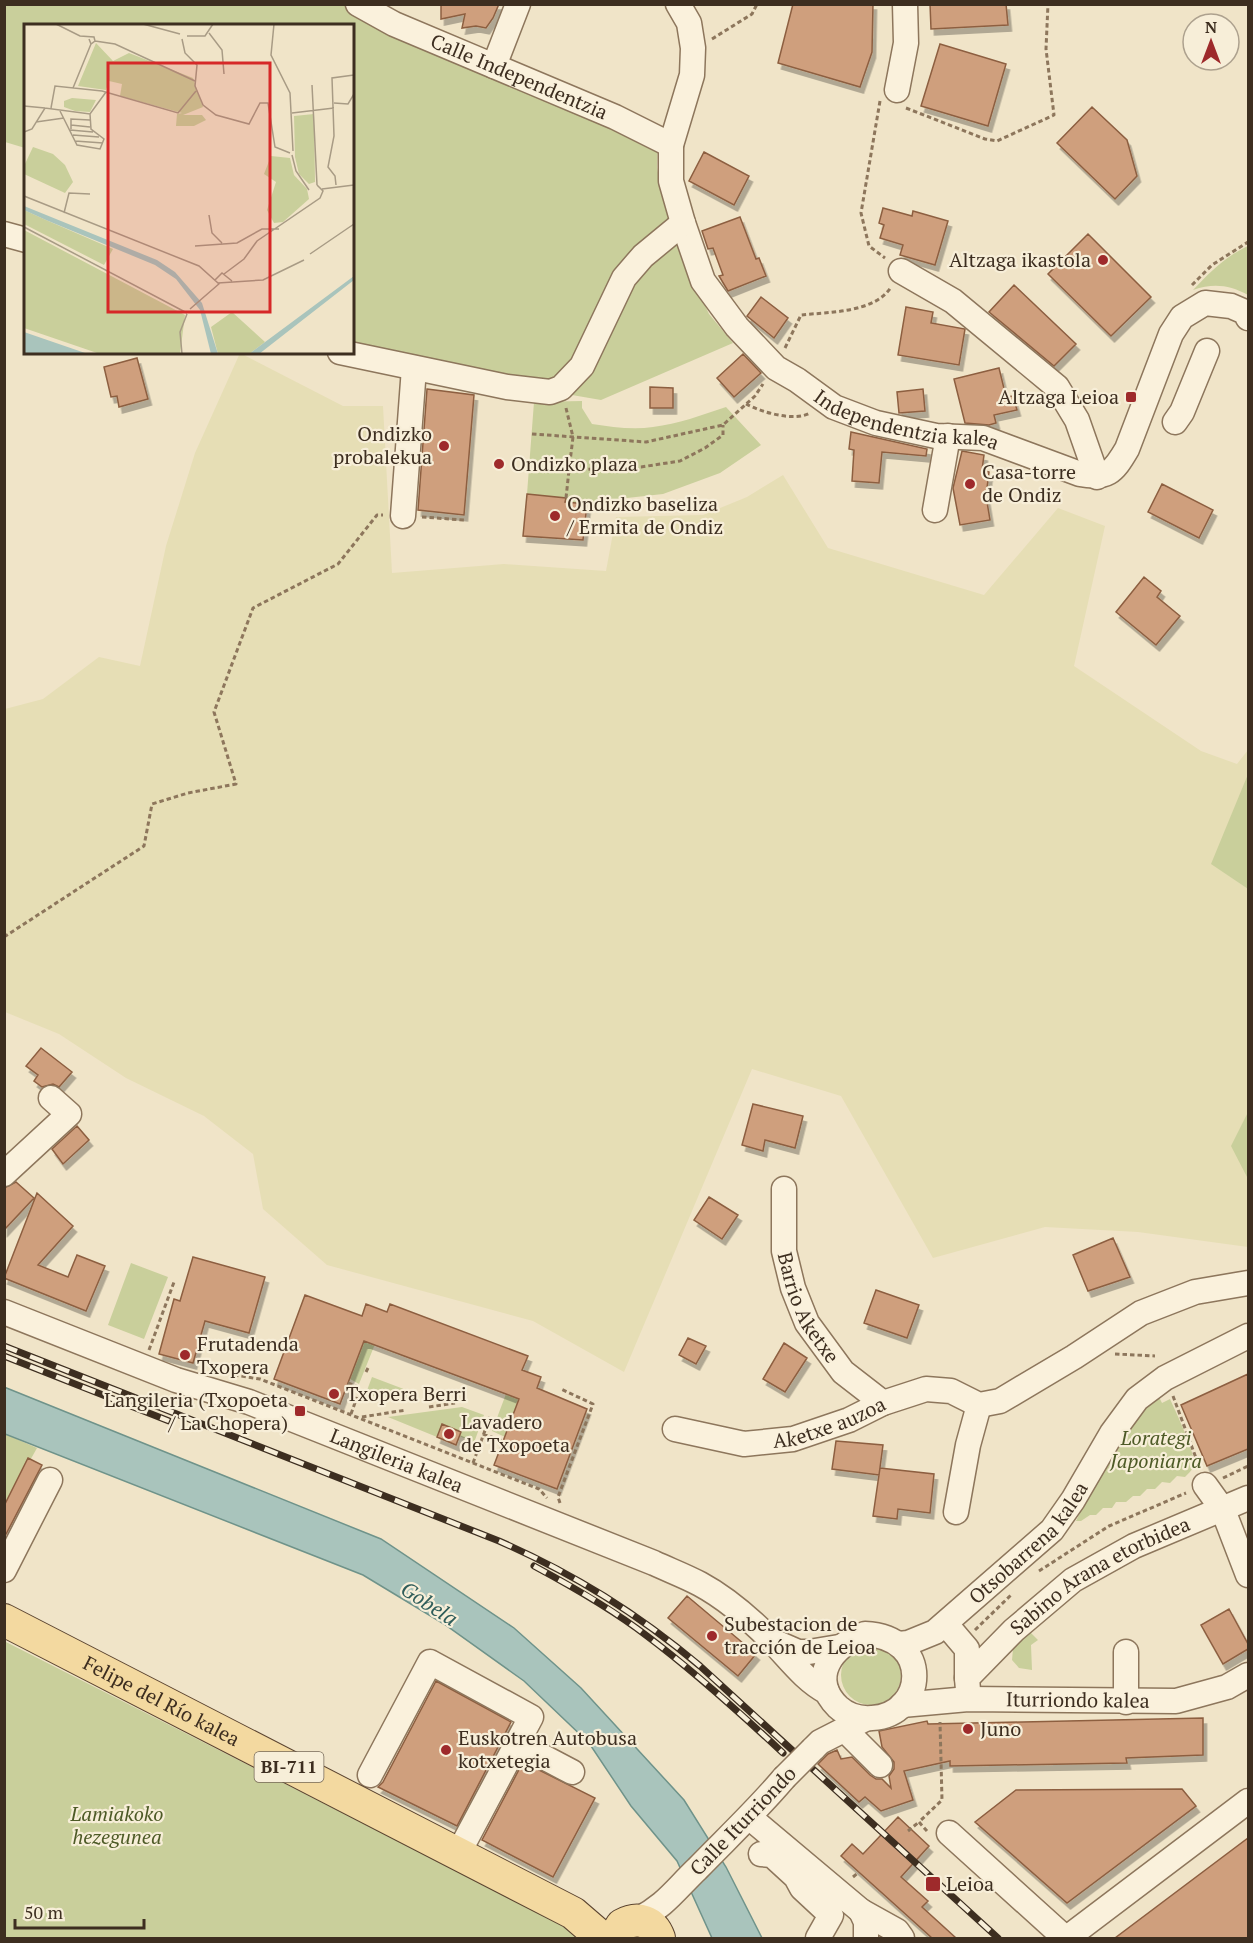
<svg xmlns="http://www.w3.org/2000/svg" width="1253" height="1943" font-family="'PT Serif',serif">
<style>
.farmland{fill:#e6deb5}
.green{fill:#c9cf9b}
.water{fill:#a9c4bc;stroke:#6f938a;stroke-width:1.5}
.building{fill:#cf9f7d;stroke:#8d5f41;stroke-width:1.5;filter:url(#shadow)}
.lines{fill:none;stroke-linecap:round;stroke-linejoin:round}
.minor-casing{stroke:#8d765c;stroke-width:27}
.major-casing{stroke:#5b4430;stroke-width:34}
.path{stroke:#8d765c;stroke-width:3;stroke-dasharray:4.5 3;stroke-linecap:butt}
.minor{stroke:#faf1dc;stroke-width:24}
.major{stroke:#f3d9a0;stroke-width:32}
.rail-casing{stroke:#3d2e20;stroke-width:7}
.rail{stroke:#f7eed8;stroke-width:4.5;stroke-dasharray:14;stroke-linecap:butt}
.minor-bridge-casing{stroke:#8d765c;stroke-width:27;stroke-linecap:butt}
.minor-bridge{stroke:#faf1dc;stroke-width:24}
.poi-dot{fill:#9e2a2b;stroke:#f7eed8;stroke-width:2}
.labels{text-anchor:middle;stroke-width:4.5;stroke-linejoin:round;paint-order:stroke}
.shield{fill:#f7eed8;stroke:#756857;stroke-width:1.5}
.shield-label{font-size:18px;font-weight:bold;fill:#3d2e20}
.street-label{font-size:20px;fill:#3d2e20;stroke:#f7eed8}
.poi-label{font-size:20px;fill:#3d2e20;stroke:#f7eed8;text-anchor:start}
.park-label{font-size:20px;font-style:italic;fill:#4d5a26;stroke:#f7eed8}
.water-label{font-size:21px;font-style:italic;fill:#2f5d5a;stroke:#f7eed8}
.inset-road{fill:none;stroke:#a89b85;stroke-width:1.5}
.view{fill:#d62828;fill-opacity:0.15;stroke:#d62828;stroke-width:3}
.inset-edge{fill:none;stroke:#3d2e20;stroke-width:3}
</style>
<defs>
<filter id="shadow"><feDropShadow dx="3.5" dy="6" stdDeviation="0" flood-color="#0004"/></filter>
</defs>
<rect width="100%" height="100%" fill="#f0e4c8"/>
<!-- farmland -->
<path class="farmland" d="M 240,353 L 343,406 L 383,406 L 392,573 L 504,564 L 606,571 L 616,517 L 703,515 L 747,497 L 783,475 L 828,548 L 984,595 L 1058,508 L 1105,526 L 1074,666 L 1201,751 L 1237,764 L 1248,750 L 1248,774 L 1212,864 L 1248,889 L 1248,1112 L 1232,1146 L 1248,1179 L 1248,1247 L 1138,1232 L 1045,1227 L 933,1258 L 841,1096 L 752,1069 L 624,1372 L 533,1321 L 327,1265 L 263,1209 L 253,1154 L 204,1116 L 126,1078 L 59,1034 L 5,1012 L 5,709 L 43,699 L 99,657 L 140,666 L 166,546 L 195,453 Z"/>
<!-- green -->
<path class="green" d="M 4,5 L 371,5 L 658,124 L 657,168 L 671,233 L 709,314 L 733,343 L 601,400 L 414,368 L 352,352 L 352,26 L 26,26 L 25,148 L 5,142 Z
M 1248,246 L 1248,295 C 1229,285 1214,283 1193,290 C 1210,272 1226,256 1248,246 Z
M 582,401 L 582,408 L 592,424 C 612,427 633,430 653,427 C 678,424 702,415 726,407 L 761,445 L 720,473 L 663,494 L 609,500 L 587,504 L 565,502 L 565,498 L 527,494 L 534,402 Z
M 1248,774 L 1248,889 L 1211,864 Z
M 1248,1112 L 1248,1179 L 1231,1146 Z
M 131,1263 L 168,1277 L 144,1339 L 108,1325 Z
M 365,1340 L 375,1344 L 359,1384 L 350,1379 Z
M 372,1377 L 409,1391 L 406,1399 L 400,1396 L 398,1399 L 387,1395 L 385,1400 L 366,1393 Z
M 506,1394 L 519,1399 L 505,1437 L 492,1431 Z
M 1158,1395 L 1162,1403 L 1170,1399 C 1175,1410 1197,1456 1194,1466 C 1192,1470 1188,1474 1185,1477 L 1177,1476 L 1170,1483 L 1162,1482 L 1155,1489 L 1147,1489 L 1140,1496 L 1133,1496 L 1126,1502 L 1116,1502 L 1112,1508 L 1103,1508 L 1096,1515 L 1090,1515 L 1081,1521 L 1076,1521 C 1095,1482 1126,1424 1158,1395 Z
M 462,1407 L 484,1415 L 471,1451 L 466,1448 L 468,1440 L 459,1436 L 461,1432 L 442,1424 L 437,1437 L 388,1417 Z
M 5,1434 L 37,1448 L 5,1505 Z
M 1028,1630 L 1038,1640 L 1031,1645 L 1032,1670 L 1019,1668 L 1012,1660 L 1013,1649 Z
M 4,1641 L 561,1924 L 585,1938 L 5,1938 Z
M841 1675a30 30 0 1 1 60 0a30 30 0 1 1-60 0Z"/>
<!-- water -->
<path class="water" d="M 4,1387 L 381,1539 L 514,1628 L 581,1688 L 684,1800 L 726,1867 L 762,1938 L 712,1938 L 677,1861 L 631,1806 L 589,1743 L 524,1681 L 444,1624 L 363,1575 L 5,1434 Z"/>
<!-- building -->
<path class="building" d="M 441,4 L 499,4 L 493,18 L 486,28 L 476,26 L 462,28 L 465,14 L 441,19 Z
M 793,4 L 873,4 L 872,52 L 860,87 L 778,63 Z
M 930,4 L 1006,4 L 1008,25 L 931,29 Z
M 940,44 L 1006,64 L 988,126 L 921,106 Z
M 1092,107 L 1127,140 L 1137,176 L 1115,199 L 1057,143 Z
M 704,152 L 749,176 L 734,205 L 689,181 Z
M 883,208 L 912,216 L 913,211 L 948,221 L 935,265 L 900,255 L 903,245 L 880,238 L 884,225 L 879,223 Z
M 740,217 L 756,259 L 759,258 L 766,276 L 728,291 L 719,276 L 723,275 L 713,248 L 708,249 L 702,231 Z
M 1088,234 L 1151,297 L 1111,336 L 1048,274 Z
M 1014,285 L 1076,344 L 1054,366 L 989,312 Z
M 761,297 L 788,318 L 774,338 L 747,316 Z
M 906,307 L 933,312 L 931,323 L 965,329 L 959,365 L 898,355 Z
M 743,354 L 761,373 L 734,397 L 717,378 Z
M 137,358 L 148,399 L 119,407 L 117,396 L 111,397 L 104,367 Z
M 999,368 L 1006,397 L 1013,396 L 1017,410 L 994,415 L 996,423 L 989,425 L 965,423 L 954,379 Z
M 650,387 L 673,388 L 673,408 L 650,408 Z
M 427,389 L 474,395 L 464,515 L 418,510 Z
M 923,389 L 925,411 L 899,413 L 897,392 Z
M 851,432 L 927,449 L 926,456 L 882,452 L 879,483 L 852,481 L 854,450 L 849,449 Z
M 962,451 L 984,455 L 982,470 L 989,472 L 986,496 L 990,520 L 960,525 L 953,488 Z
M 1162,484 L 1213,510 L 1199,538 L 1148,512 Z
M 527,494 L 566,498 L 565,502 L 587,504 L 583,540 L 523,536 Z
M 1144,577 L 1161,591 L 1157,597 L 1180,616 L 1156,645 L 1116,612 Z
M 41,1048 L 72,1072 L 59,1087 L 53,1084 L 42,1087 L 34,1081 L 38,1075 L 26,1066 Z
M 753,1104 L 803,1116 L 795,1148 L 765,1140 L 763,1151 L 742,1145 Z
M 77,1126 L 89,1140 L 63,1164 L 52,1149 Z
M 16,1182 L 34,1198 L 4,1230 L 4,1188 Z
M 37,1193 L 73,1226 L 38,1265 L 68,1277 L 77,1255 L 105,1266 L 86,1311 L 4,1278 Z
M 709,1197 L 738,1215 L 722,1239 L 694,1220 Z
M 1113,1238 L 1130,1277 L 1088,1291 L 1073,1255 Z
M 193,1257 L 265,1277 L 249,1333 L 205,1321 L 193,1363 L 159,1354 L 174,1299 L 180,1301 Z
M 876,1290 L 919,1305 L 907,1338 L 864,1323 Z
M 305,1295 L 362,1316 L 366,1304 L 387,1312 L 390,1304 L 528,1356 L 522,1370 L 541,1377 L 537,1388 L 587,1409 L 557,1489 L 494,1465 L 519,1399 L 506,1394 L 364,1341 L 340,1404 L 274,1379 Z
M 688,1338 L 706,1346 L 696,1364 L 679,1355 Z
M 784,1343 L 807,1358 L 785,1392 L 763,1379 Z
M 1248,1374 L 1248,1449 L 1207,1466 L 1181,1405 Z
M 442,1424 L 461,1432 L 456,1445 L 437,1437 Z
M 836,1441 L 883,1445 L 879,1475 L 832,1469 Z
M 28,1458 L 42,1465 L 4,1538 L 4,1506 Z
M 880,1468 L 934,1474 L 930,1513 L 898,1509 L 897,1519 L 873,1516 Z
M 687,1596 L 756,1654 L 738,1676 L 668,1618 Z
M 1229,1609 L 1248,1644 L 1248,1649 L 1223,1664 L 1201,1625 Z
M 436,1681 L 511,1722 L 457,1826 L 378,1787 L 383,1782 Z
M 1203,1718 L 1203,1755 L 1126,1758 L 1127,1763 L 950,1766 L 950,1761 L 904,1771 L 913,1800 L 881,1811 L 865,1797 L 859,1802 L 818,1764 L 828,1754 L 837,1750 L 841,1759 L 852,1757 L 870,1775 L 876,1779 L 882,1779 L 891,1788 L 889,1776 L 894,1769 L 894,1762 L 882,1747 L 879,1731 L 927,1721 L 928,1724 Z
M 523,1762 L 595,1798 L 553,1877 L 482,1840 Z
M 1182,1789 L 1196,1806 L 1067,1903 L 975,1822 L 1016,1790 Z
M 898,1817 L 929,1846 L 901,1877 L 928,1901 L 922,1907 L 956,1938 L 932,1938 L 841,1856 L 852,1844 L 863,1854 Z
M 1248,1838 L 1248,1938 L 1115,1938 Z"/>
<g class="lines">
<defs>
<g id="minor">
<path id="s1" d="M 358,4 L 394,24 L 615,117 L 671,145"/>
<path id="s2" d="M 678,4 L 689,23 L 693,48 L 692,75 L 671,145 L 671,181 L 683,223 L 703,281 L 737,327 L 776,368 L 797,380 L 834,407 L 876,423 L 936,436 L 983,438 L 1080,474 C 1107,479 1113,473 1127,449 L 1171,334 L 1182,317 L 1205,303 L 1231,306 L 1245,312 L 1248,318"/>
<path d="M 494,66 L 518,4"/>
<path d="M 897,90 L 906,43 L 905,4"/>
<path d="M 4,234 L 26,240"/>
<path d="M 901,271 L 953,301 L 1057,387 L 1077,420 L 1097,477"/>
<path d="M 340,352 L 507,387 L 550,392 L 561,388 L 582,366 L 624,278 L 643,256 L 683,223"/>
<path d="M 1175,422 L 1182,412 L 1207,351"/>
<path d="M 935,510 L 948,436"/>
<path d="M 403,516 L 414,368"/>
<path d="M 4,1174 L 69,1114 L 51,1098"/>
<path id="s3" d="M 784,1189 L 784,1251 L 793,1288 L 807,1323 L 843,1372 L 883,1403"/>
<path id="s4" d="M 4,1312 L 176,1380 L 249,1402 L 654,1563 C 669,1570 685,1576 700,1584 C 726,1598 749,1618 770,1639 C 788,1657 804,1680 827,1692"/>
<path id="s5" d="M 675,1429 L 744,1444 L 793,1439 L 849,1420 L 883,1403 L 926,1389 L 951,1391 L 979,1405 L 1000,1401 L 1074,1357 L 1141,1313 L 1195,1292 L 1248,1283"/>
<path d="M 1205,1485 L 1223,1510 L 1248,1575"/>
<path d="M 956,1512 L 968,1445 L 979,1405"/>
<path d="M 4,1570 L 50,1480"/>
<path d="M 950,1629 L 967,1649 L 967,1678"/>
<path d="M 865,1634 C 933,1637 926,1715 872,1718 C 860,1719 848,1716 838,1707 C 808,1678 832,1645 865,1634 Z"/>
<path d="M 775,1642 L 798,1652 L 809,1652 L 839,1647"/>
<path id="s6" d="M 899,1644 L 908,1643 L 935,1632 L 1052,1530 L 1073,1500 L 1112,1433 L 1137,1399 L 1165,1378 L 1248,1336"/>
<path d="M 1126,1652 L 1126,1702"/>
<path id="s7" d="M 968,1690 L 967,1678 L 1014,1630 L 1073,1580 L 1134,1546 L 1248,1498"/>
<path id="s8" d="M 902,1705 L 968,1699 L 1176,1701 L 1227,1687 L 1248,1675"/>
<path d="M 845,1730 L 880,1765"/>
<path d="M 517,1743 L 572,1772"/>
<path d="M 813,1749 L 820,1742 L 865,1719"/>
<path d="M 370,1775 L 430,1662 L 531,1717 L 458,1854"/>
<path d="M 749,1817 L 861,1911 L 897,1931 L 902,1938"/>
<path d="M 949,1833 L 1065,1938"/>
<path d="M 761,1854 L 772,1855 L 796,1877 L 802,1888 L 831,1915 L 818,1938"/>
<path d="M 861,1911 L 866,1922 L 866,1938"/>
<path d="M 637,1920 C 665,1906 675,1890 697,1869 C 726,1839 757,1810 784,1778"/>
<path d="M 1067,1938 L 1248,1801"/>
</g>
<g id="major">
<path id="s9" d="M 4,1620 L 573,1913 L 602,1938"/>
<path d="M 614,1938 L 622,1925 C 638,1916 653,1921 659,1938"/>
</g>
</defs>
<!-- minor casing -->
<use href="#minor" class="minor-casing"/>
<!-- major casing -->
<use href="#major" class="major-casing"/>
<!-- path -->
<path class="path" d="M 712,39 L 752,14 L 757,4
M 880,101 L 861,213 L 869,246 L 885,258
M 906,108 L 985,139 L 997,141 L 1054,115 L 1046,49 L 1048,4
M 1192,285 L 1212,265 L 1248,242
M 785,348 L 801,315 C 828,312 875,313 891,287
M 746,404 C 761,412 794,422 810,413
M 566,408 L 573,437 L 569,470 L 641,467 L 680,461 L 705,448 L 723,435 L 723,425
M 532,434 L 646,442 L 723,425 L 755,396 L 763,384
M 566,498 L 569,470
M 422,517 L 464,520
M 4,937 L 144,846 L 152,804 L 188,793 L 236,784 L 214,712 L 253,608 L 338,564 L 377,515 L 383,515
M 149,1350 L 174,1282
M 1115,1354 L 1155,1356
M 366,1372 L 368,1368
M 234,1375 L 260,1379 L 539,1489 L 547,1498
M 348,1383 L 358,1387
M 1173,1396 L 1199,1466
M 429,1407 L 455,1403
M 351,1414 L 357,1397
M 362,1417 L 406,1410
M 483,1434 L 503,1441
M 473,1463 L 490,1417
M 1223,1478 L 1248,1466
M 560,1503 L 558,1497 L 593,1404 L 561,1389
M 1039,1571 L 1109,1526 L 1186,1493
M 975,1630 L 1011,1595
M 908,1831 L 919,1822
M 927,1831 L 919,1822 L 942,1800 L 940,1722
M 853,1877 L 859,1872"/>
<!-- minor -->
<use href="#minor" class="minor"/>
<!-- major -->
<use href="#major" class="major"/>
<defs>
<path id="rail" d="M 4,1346 L 499,1541 C 574,1574 637,1613 700,1666 L 998,1938
M 4,1356 L 169,1421
M 534,1566 C 573,1587 612,1609 647,1636 C 695,1672 739,1712 783,1753"/>
</defs>
<!-- rail casing -->
<use href="#rail" class="rail-casing"/>
<!-- rail -->
<use href="#rail" class="rail"/>
<defs>
<path id="minor-bridge" d="M 784,1778 L 813,1749"/>
</defs>
<!-- minor-bridge casing -->
<use href="#minor-bridge" class="minor-bridge-casing"/>
<!-- minor-bridge -->
<use href="#minor-bridge" class="minor-bridge"/>
</g>
<!-- markers -->
<g class="poi-dot">
<circle cx="1103" cy="260" r="6"/>
<rect x="1125" y="391" width="12" height="12" rx="3"/>
<circle cx="444" cy="446" r="6"/>
<circle cx="499" cy="464" r="6"/>
<circle cx="970" cy="484" r="6"/>
<circle cx="555" cy="516" r="6"/>
<circle cx="185" cy="1355" r="6"/>
<circle cx="334" cy="1394" r="6"/>
<rect x="294" y="1405" width="12" height="12" rx="3"/>
<circle cx="449" cy="1434" r="6"/>
<circle cx="712" cy="1636" r="6"/>
<circle cx="968" cy="1729" r="6"/>
<circle cx="446" cy="1750" r="6"/>
<rect x="925" y="1876" width="16" height="16" rx="3"/>
</g>
<g class="labels">
<!-- shield labels -->
<rect class="shield" x="254.5" y="1752" width="69" height="30" rx="4.5"/>
<g class="shield-label">
<text x="289" y="1773">BI-711</text>
</g>
<!-- street labels -->
<g class="street-label">
<text dy="7" stroke="none"><textPath href="#s1" startOffset="177">Calle Independentzia</textPath></text>
<text dy="7" stroke="none"><textPath href="#s2" startOffset="546">Independentzia kalea</textPath></text>
<text dy="7" stroke="none"><textPath href="#s3" startOffset="124">Barrio Aketxe</textPath></text>
<text dy="7" stroke="none"><textPath href="#s5" startOffset="159">Aketxe auzoa</textPath></text>
<text dy="7" stroke="none"><textPath href="#s4" startOffset="420">Langileria kalea</textPath></text>
<text dy="7" stroke="none"><textPath href="#s6" startOffset="168">Otsobarrena kalea</textPath></text>
<text dy="7" stroke="none"><textPath href="#s7" startOffset="182">Sabino Arana etorbidea</textPath></text>
<text dy="7" stroke="none"><textPath href="#s9" startOffset="177">Felipe del Río kalea</textPath></text>
<text dy="7" stroke="none"><textPath href="#s8" startOffset="176">Iturriondo kalea</textPath></text>
<text transform="translate(743 1821) rotate(-46)" y="7">Calle Iturriondo</text>
</g>
<!-- poi labels -->
<g class="poi-label">
<text x="1091" y="267" text-anchor="end">Altzaga ikastola</text>
<text x="1119" y="404" text-anchor="end">Altzaga Leioa</text>
<text x="432" y="441" text-anchor="end">Ondizko<tspan x="432" dy="23">probalekua</tspan></text>
<text x="511" y="471">Ondizko plaza</text>
<text x="982" y="479">Casa-torre<tspan x="982" dy="23">de Ondiz</tspan></text>
<text x="567" y="511">Ondizko baseliza<tspan x="567" dy="23">/ Ermita de Ondiz</tspan></text>
<text x="197" y="1351">Frutadenda<tspan x="197" dy="23">Txopera</tspan></text>
<text x="346" y="1401">Txopera Berri</text>
<text x="288" y="1407" text-anchor="end">Langileria (Txopoeta<tspan x="288" dy="23">/ La Chopera)</tspan></text>
<text x="461" y="1429">Lavadero<tspan x="461" dy="23">de Txopoeta</tspan></text>
<text x="724" y="1631">Subestacion de<tspan x="724" dy="23">tracción de Leioa</tspan></text>
<text x="980" y="1736">Juno</text>
<text x="458" y="1745">Euskotren Autobusa<tspan x="458" dy="23">kotxetegia</tspan></text>
<text x="946" y="1891">Leioa</text>
</g>
<!-- park labels -->
<g class="park-label">
<text x="1156" y="1445">Lorategi<tspan x="1156" dy="23">Japoniarra</tspan></text>
<text x="117" y="1821">Lamiakoko<tspan x="117" dy="23">hezegunea</tspan></text>
</g>
<!-- water labels -->
<g class="water-label">
<text transform="translate(429 1604) rotate(33)" y="7">Gobela</text>
</g>
</g>
<!-- overview -->
<g transform="translate(24 24)">
<rect width="330" height="330" fill="#f0e4c8"/>
<path d="M 72,19 L 89,37 L 105,29 L 169,54 L 179,83 L 159,91 L 178,91 L 182,96 L 170,102 L 152,102 L 153,90 L 158,89 L 96,72 L 98,60 L 85,57 L 82,66 L 54,62 ZM 48,74 L 72,76 L 66,88 L 51,87 L 40,83 L 40,77 ZM 290,90 L 291,158 L 285,160 L 275,150 L 271,133 L 270,92 ZM 9,123 L 29,130 L 41,141 L 49,158 L 41,169 L 0,150 L 0,142 ZM 247,132 L 266,134 L 270,151 L 283,165 L 285,175 L 259,198 L 250,199 L 243,186 L 252,158 L 240,150 ZM 0,186 L 22,196 L 89,225 L 80,241 L 0,200 ZM 0,206 L 161,291 L 156,330 L 76,330 L 0,304 ZM 208,288 L 241,318 L 225,330 L 194,330 L 187,303 Z" fill="#c9cf9b"/>
<path d="M 0,182 L 133,236 L 151,248 L 178,279 L 194,330 L 187,330 L 176,286 L 152,255 L 131,241 L 22,196 L 0,186 ZM 330,252 L 330,256 L 235,330 L 225,330 ZM 0,308 L 64,330 L 0,330 Z" fill="#a9c4bc"/>
<path class="inset-road" d="M 32,0 L 56,12 L 70,13 L 71,17 L 67,20 L 65,15M 119,0 L 156,10M 250,0 L 247,31 L 266,69 L 269,127M 185,9 L 198,26 L 200,50M 163,12 L 181,12 L 189,0M 158,15 L 161,29 L 173,41 L 171,62 L 179,81 L 192,91 L 225,100 L 236,79 L 244,79 L 251,123 L 266,129M 71,17 L 91,20 L 171,57M 288,61 L 293,161M 49,64 L 67,20M 310,79 L 324,80 L 330,70M 0,82 L 21,84M 27,84 L 31,62 L 78,67 L 154,89 L 172,67M 36,87 L 53,121 L 76,125 L 80,115 L 67,105 L 66,90M 268,89 L 310,84M 12,98 L 40,94M 47,101 L 66,103M 47,105 L 47,95 L 66,96M 46,106 L 69,108M 0,108 L 8,105 L 21,84 L 66,90 L 82,68M 49,111 L 75,113M 51,117 L 79,119M 268,131 L 272,147 L 285,166M 312,161 L 311,152 L 304,143 L 310,112 L 308,54 L 330,51M 298,165 L 330,161M 0,172 L 175,242 L 194,259 L 239,256 L 280,236M 40,189 L 45,169 L 66,170M 185,191 L 188,209 L 198,219M 0,203 L 163,289M 171,222 L 213,219 L 238,205 L 255,205M 286,230 L 330,200M 200,250 L 220,235 L 233,217 L 296,174 L 299,167 L 293,161M 191,256 L 198,249 L 208,257M 166,285 L 196,259M 158,330 L 156,308 L 163,290"/>
<path class="view" d="M 84,39 L 246,39 L 246,288 L 84,288 Z"/>
<rect width="330" height="330" class="inset-edge"/>
</g>
<!-- border -->
<rect width="1253" height="1943" fill="none" stroke="#3d2e20" stroke-width="12"/>
<!-- north arrow -->
<g transform="translate(1211 42)"><circle r="28" fill="#f7eed8" stroke="#ada18e" stroke-width="1.5"/>
<path d="M0-4.5L10 22L0 15L-10 22Z" fill="#9e2a2b"/>
<text y="-9" font-size="16" font-weight="bold" text-anchor="middle" fill="#3d2e20">N</text>
</g>
<!-- scale -->
<path d="M15 1919v9h129v-9" fill="none" stroke="#3d2e20" stroke-width="3"/>
<text x="24" y="1919" font-size="18" fill="#3d2e20" stroke="#f7eed8" stroke-width="4.5" paint-order="stroke">50 m</text>
</svg>
